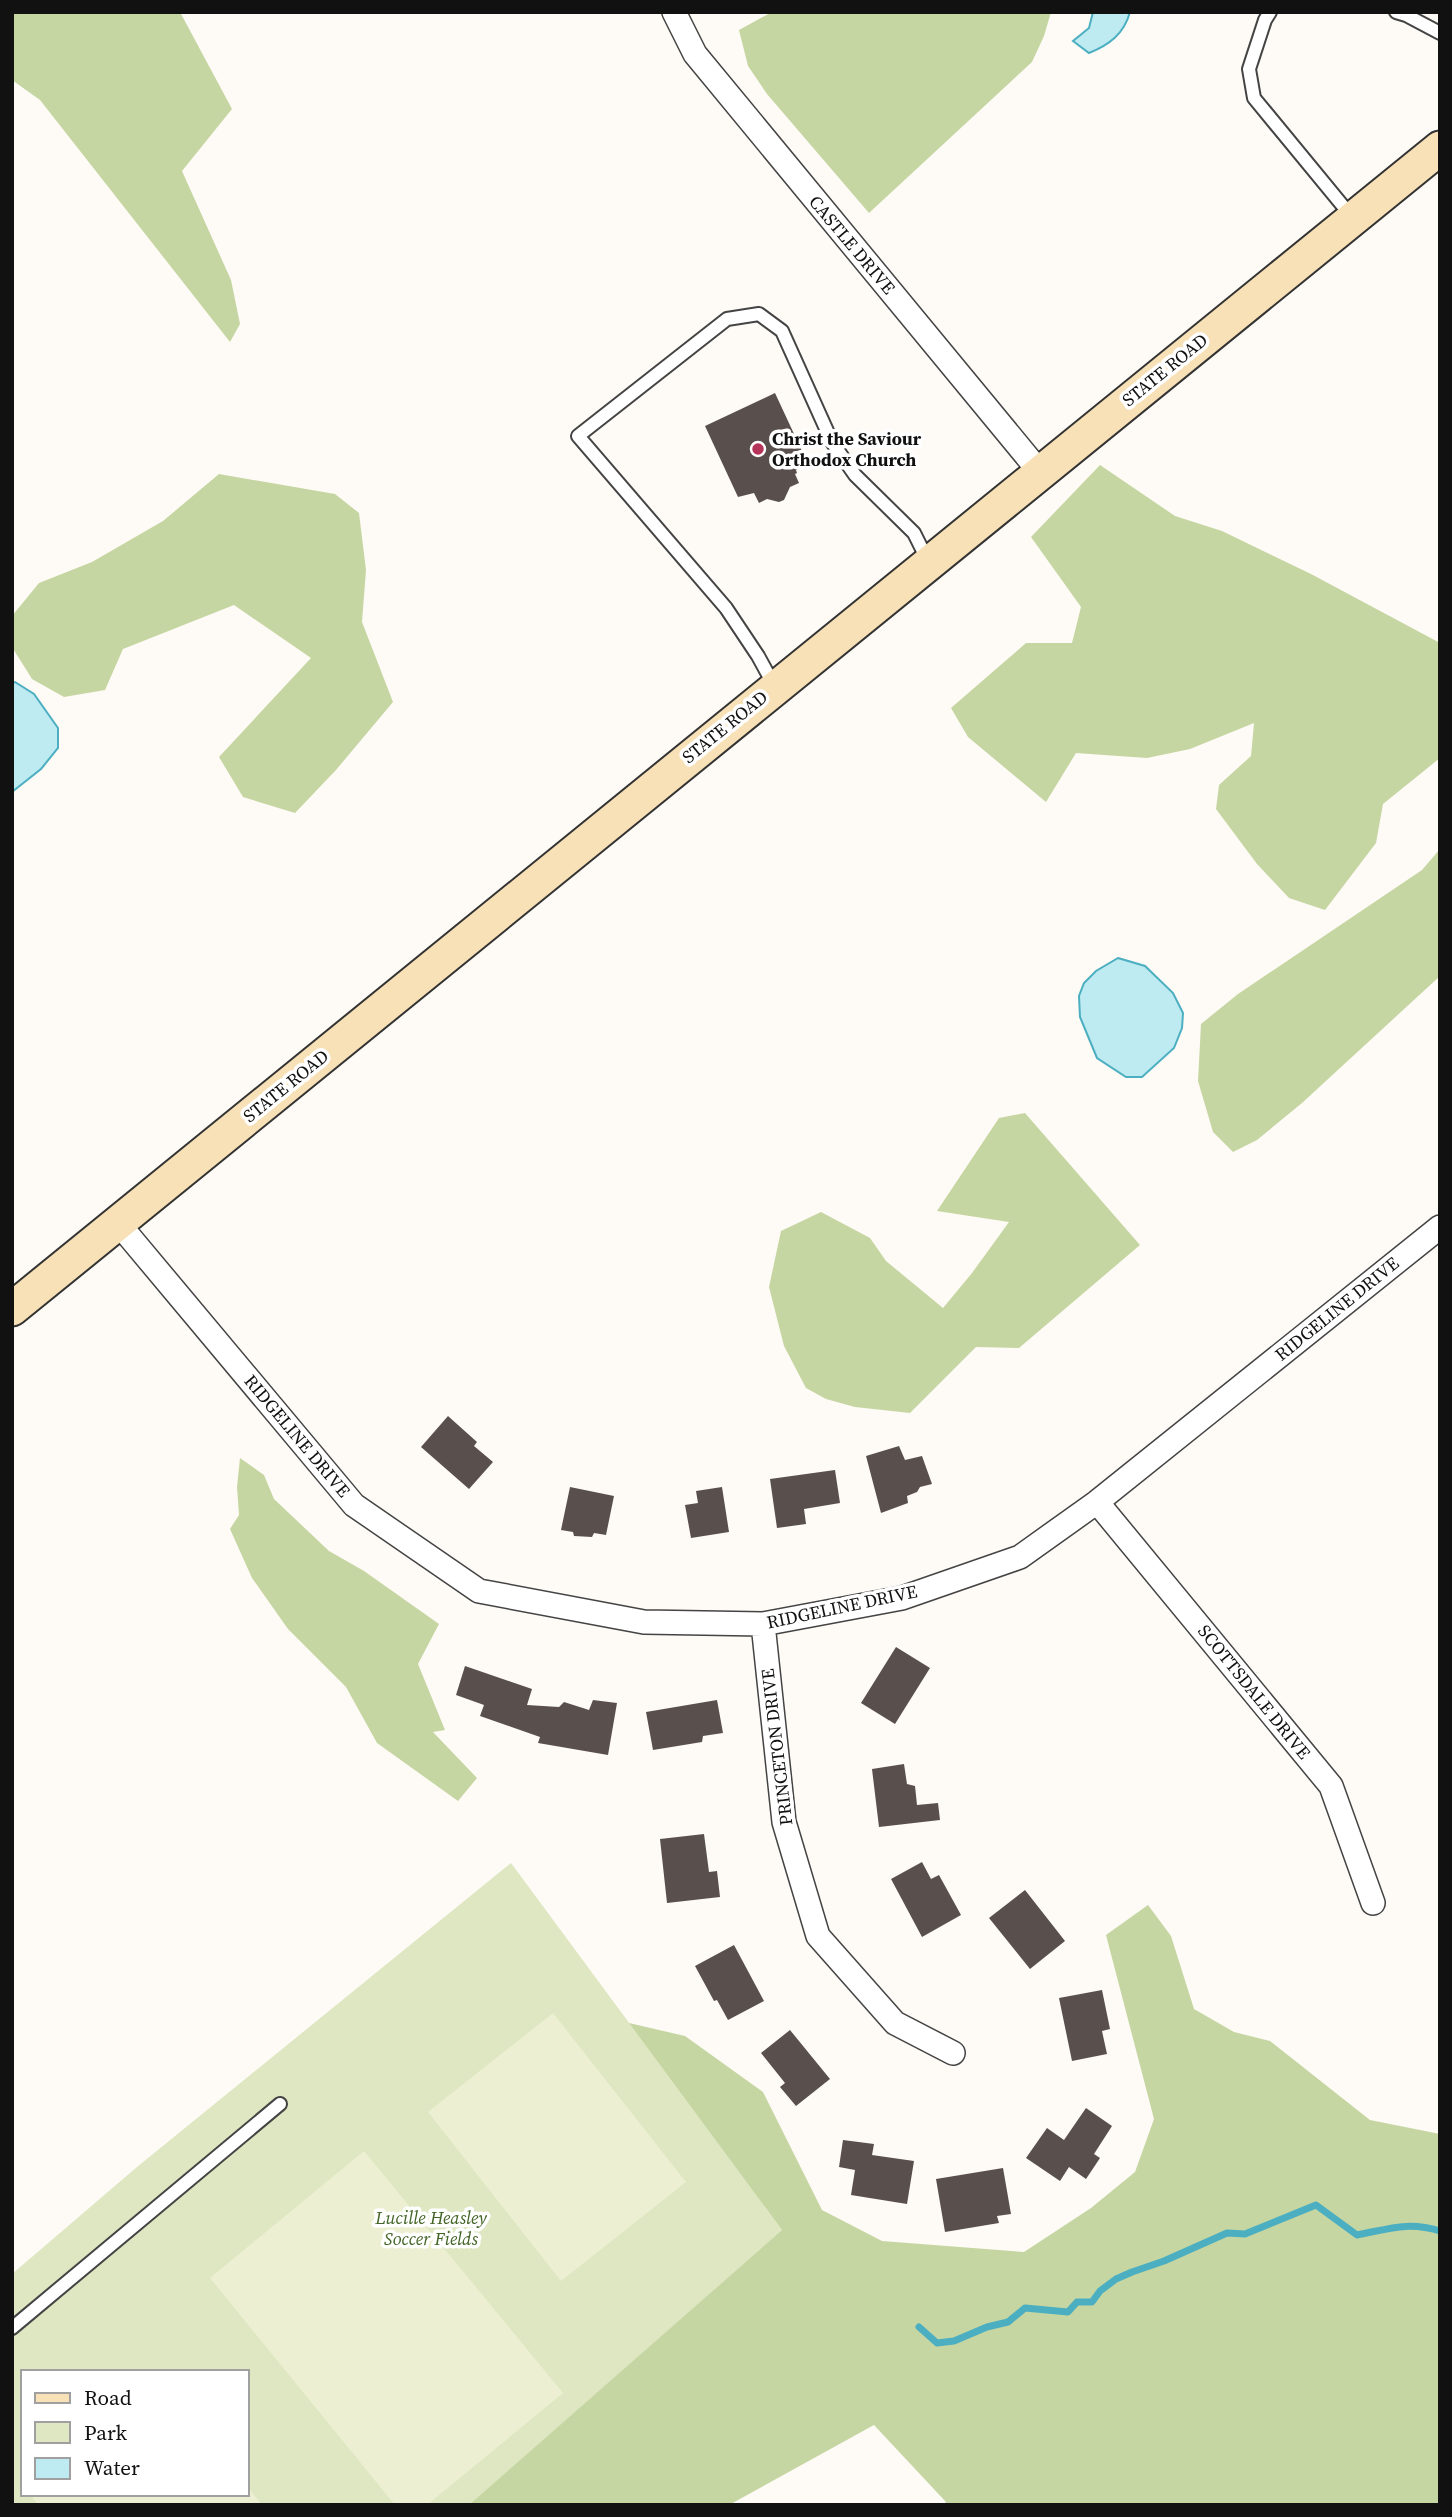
<svg xmlns="http://www.w3.org/2000/svg" width="1452" height="2517" font-family="'Source Serif 4',serif">
<style>
.green{fill:#dee7c1;fill-rule:evenodd}
.forest{fill:#c6d6a2}
.pitch{fill:#ecefd2}
.water{fill:#beeaf1;stroke:#4cafc1;stroke-width:2}
.lines{fill:none;stroke-linecap:round;stroke-linejoin:round}
.stream{stroke:#4cafc1;stroke-width:7}
.building{fill:#59504e}
.service-casing{stroke:#444;stroke-width:16}
.minor-casing{stroke:#444;stroke-width:26}
.secondary-casing{stroke:#333;stroke-width:37}
.service{stroke:#fff;stroke-width:12}
.minor{stroke:#fff;stroke-width:23}
.secondary{stroke:#f8e1b7;stroke-width:33}
.poi-dot{fill:#b5355a;stroke:#fff;stroke-width:2.5}
.labels{text-anchor:middle;stroke-width:7;stroke-linejoin:round;paint-order:stroke}
.street-label{font-size:18px;fill:#111;stroke:#fff}
.poi-label{font-size:18px;font-weight:bold;fill:#111;stroke:#fff;text-anchor:start}
.park-label{font-size:18px;font-style:italic;fill:#426426;stroke:#fff}
</style>
<rect width="100%" height="100%" fill="#fefaf5"/>
<!-- green -->
<path class="green" d="M 511,1863 L 782,2230 L 470,2505 L 12,2505 L 12,2274 L 137,2167 ZM 23,2372 L 247,2372 L 247,2494 L 23,2494 Z"/>
<!-- forest -->
<path class="forest" d="M 12,12 L 180,12 L 232,109 L 182,171 L 231,280 L 240,324 L 230,342 L 40,100 L 12,80 Z
M 772,12 L 1051,12 L 1044,36 L 1032,62 L 869,213 L 767,94 L 748,66 L 739,30 Z
M 1100,465 L 1175,516 L 1222,531 L 1311,574 L 1440,643 L 1440,758 L 1383,804 L 1376,843 L 1325,910 L 1289,898 L 1257,864 L 1216,809 L 1219,785 L 1251,756 L 1254,723 L 1190,749 L 1147,758 L 1076,753 L 1046,802 L 968,737 L 951,708 L 1026,643 L 1072,643 L 1081,607 L 1031,537 Z
M 219,474 L 335,494 L 359,513 L 366,570 L 362,622 L 393,702 L 336,770 L 295,813 L 243,797 L 219,757 L 311,658 L 234,605 L 123,649 L 105,690 L 64,697 L 32,679 L 12,647 L 12,616 L 39,583 L 92,562 L 163,521 Z
M 1440,849 L 1440,976 L 1302,1103 L 1257,1140 L 1233,1152 L 1213,1132 L 1198,1081 L 1201,1024 L 1238,994 L 1422,870 Z
M 1025,1113 L 1140,1245 L 1019,1348 L 976,1347 L 910,1413 L 855,1407 L 826,1399 L 806,1388 L 784,1346 L 769,1287 L 781,1231 L 821,1212 L 870,1238 L 886,1261 L 943,1308 L 972,1273 L 1009,1222 L 937,1211 L 999,1118 Z
M 240,1458 L 264,1475 L 274,1499 L 329,1551 L 364,1571 L 439,1624 L 418,1664 L 445,1730 L 433,1732 L 477,1778 L 458,1801 L 377,1743 L 346,1687 L 288,1629 L 252,1578 L 230,1529 L 239,1515 L 237,1487 Z
M 1148,1905 L 1171,1936 L 1194,2009 L 1234,2032 L 1270,2041 L 1370,2120 L 1440,2134 L 1440,2505 L 943,2505 L 946,2502 L 874,2425 L 729,2505 L 469,2505 L 782,2230 L 629,2023 L 685,2036 L 763,2092 L 822,2210 L 882,2241 L 1024,2252 L 1091,2208 L 1135,2172 L 1154,2119 L 1106,1935 Z"/>
<!-- pitch -->
<path class="pitch" d="M 553,2013 L 686,2182 L 561,2281 L 428,2112 Z
M 364,2151 L 563,2393 L 427,2505 L 395,2505 L 210,2278 Z
M 247,2486 L 262,2505 L 38,2505 L 30,2494 L 247,2494 Z"/>
<!-- water -->
<path class="water" d="M 1093,12 L 1130,12 C 1124,34 1109,45 1089,53 L 1073,41 L 1089,28 Z
M 15,682 L 34,694 L 58,728 L 58,748 L 41,769 L 12,792 L 12,683 Z
M 1118,958 L 1145,966 L 1173,993 L 1183,1013 L 1182,1028 L 1174,1048 L 1142,1077 L 1126,1077 L 1097,1058 L 1080,1017 L 1079,996 L 1084,983 L 1096,971 Z"/>
<g class="lines">
<!-- stream -->
<path class="stream" d="M 919,2327 L 937,2343 L 954,2341 L 987,2327 L 1008,2322 L 1025,2308 L 1068,2312 L 1077,2302 L 1092,2302 L 1100,2291 L 1116,2279 L 1132,2272 L 1164,2261 L 1227,2233 L 1245,2234 L 1316,2205 L 1357,2235 C 1389,2229 1408,2221 1440,2231"/>
</g>
<!-- building -->
<path class="building" d="M 775,393 L 808,464 L 796,470 L 797,473 L 795,474 L 799,483 L 790,487 L 784,500 L 779,502 L 767,499 L 759,503 L 754,493 L 738,497 L 705,426 Z
M 448,1416 L 477,1442 L 474,1446 L 493,1462 L 469,1489 L 421,1447 Z
M 899,1446 L 905,1460 L 922,1456 L 932,1484 L 920,1487 L 917,1492 L 907,1496 L 908,1503 L 881,1513 L 866,1456 Z
M 835,1470 L 840,1503 L 804,1509 L 806,1524 L 777,1528 L 770,1479 Z
M 570,1487 L 614,1496 L 606,1535 L 594,1533 L 592,1537 L 574,1536 L 573,1532 L 561,1530 Z
M 722,1487 L 729,1532 L 691,1538 L 685,1505 L 698,1503 L 696,1491 Z
M 896,1647 L 930,1668 L 895,1724 L 861,1703 Z
M 465,1666 L 532,1689 L 527,1705 L 559,1707 L 564,1702 L 589,1710 L 593,1700 L 617,1703 L 608,1755 L 538,1743 L 540,1737 L 480,1716 L 484,1705 L 456,1695 Z
M 717,1700 L 723,1733 L 703,1736 L 702,1742 L 653,1750 L 646,1712 Z
M 904,1764 L 907,1784 L 915,1786 L 917,1805 L 938,1803 L 940,1820 L 879,1827 L 872,1769 Z
M 704,1834 L 709,1872 L 717,1871 L 720,1897 L 667,1903 L 660,1839 Z
M 922,1862 L 931,1879 L 939,1875 L 961,1915 L 922,1937 L 891,1879 Z
M 1025,1890 L 1065,1941 L 1030,1969 L 989,1918 Z
M 734,1945 L 764,2001 L 728,2020 L 717,2000 L 714,2001 L 695,1966 Z
M 1102,1990 L 1110,2029 L 1102,2031 L 1107,2054 L 1072,2061 L 1059,1998 Z
M 790,2030 L 830,2079 L 796,2106 L 780,2087 L 785,2083 L 761,2053 Z
M 1086,2108 L 1112,2126 L 1094,2154 L 1100,2158 L 1086,2179 L 1069,2167 L 1060,2181 L 1026,2158 L 1047,2128 L 1064,2140 Z
M 843,2140 L 874,2144 L 872,2155 L 914,2161 L 907,2204 L 851,2195 L 855,2170 L 839,2167 Z
M 1003,2168 L 1011,2214 L 997,2216 L 999,2223 L 945,2232 L 936,2179 Z"/>
<g class="lines">
<defs>
<path id="service" d="M 1270,12 L 1265,20 L 1249,69 L 1254,98 L 1352,217
M 1396,12 L 1406,15 L 1440,33
M 775,687 L 758,656 L 726,608 L 578,436 L 727,319 L 759,314 L 782,331 L 832,442 L 855,475 L 914,533 L 928,561
M 12,2328 L 280,2104"/>
<path id="minor" d="M 674,12 L 695,54 L 1039,471
M 118,1223 L 354,1505 L 479,1591 L 644,1622 L 763,1624 L 902,1598 L 1020,1557 L 1097,1502 L 1440,1227
M 1097,1502 L 1331,1786 L 1373,1903
M 763,1624 L 784,1822 L 818,1936 L 895,2023 L 953,2053"/>
<path id="secondary" d="M 12,1309 L 1440,148"/>
</defs>
<!-- service casing -->
<use href="#service" class="service-casing"/>
<!-- minor casing -->
<use href="#minor" class="minor-casing"/>
<!-- secondary casing -->
<use href="#secondary" class="secondary-casing"/>
<!-- service -->
<use href="#service" class="service"/>
<!-- minor -->
<use href="#minor" class="minor"/>
<!-- secondary -->
<use href="#secondary" class="secondary"/>
</g>
<!-- markers -->
<circle class="poi-dot" cx="758" cy="449" r="7"/>
<g class="labels">
<!-- street labels -->
<g class="street-label">
<text transform="translate(852 245) rotate(50)" y="6">CASTLE DRIVE</text>
<text transform="translate(1165 370) rotate(-39)" y="6">STATE ROAD</text>
<text transform="translate(725 727) rotate(-39)" y="6">STATE ROAD</text>
<text transform="translate(286 1086) rotate(-39)" y="6">STATE ROAD</text>
<text transform="translate(1337 1309) rotate(-39)" y="6">RIDGELINE DRIVE</text>
<text transform="translate(297 1436) rotate(50)" y="6">RIDGELINE DRIVE</text>
<text transform="translate(842 1607) rotate(-12)" y="6">RIDGELINE DRIVE</text>
<text transform="translate(1254 1692) rotate(51)" y="6">SCOTTSDALE DRIVE</text>
<text transform="translate(777 1747) rotate(-97)" y="6">PRINCETON DRIVE</text>
</g>
<!-- poi labels -->
<g class="poi-label">
<text x="772" y="445">Christ the Saviour<tspan x="772" dy="21">Orthodox Church</tspan></text>
</g>
<!-- park labels -->
<g class="park-label">
<text x="431" y="2224">Lucille Heasley<tspan x="431" dy="21">Soccer Fields</tspan></text>
</g>
</g>
<!-- border -->
<rect width="1452" height="2517" fill="none" stroke="#111111" stroke-width="28"/>
<!-- legend -->
<rect x="21" y="2370" width="228" height="126" fill="#ffffff" stroke="#a0a0a0" stroke-width="2"/>
<rect x="35" y="2393" width="35" height="10" fill="#f8e1b7" stroke="#a0a0a0" stroke-width="2"/>
<text x="84" y="2405" font-size="21" fill="#111111">Road</text>
<rect x="35" y="2422" width="35" height="21" fill="#dee7c1" stroke="#a0a0a0" stroke-width="2"/>
<text x="84" y="2440" font-size="21" fill="#111111">Park</text>
<rect x="35" y="2458" width="35" height="21" fill="#beeaf1" stroke="#a0a0a0" stroke-width="2"/>
<text x="84" y="2475" font-size="21" fill="#111111">Water</text>
</svg>
